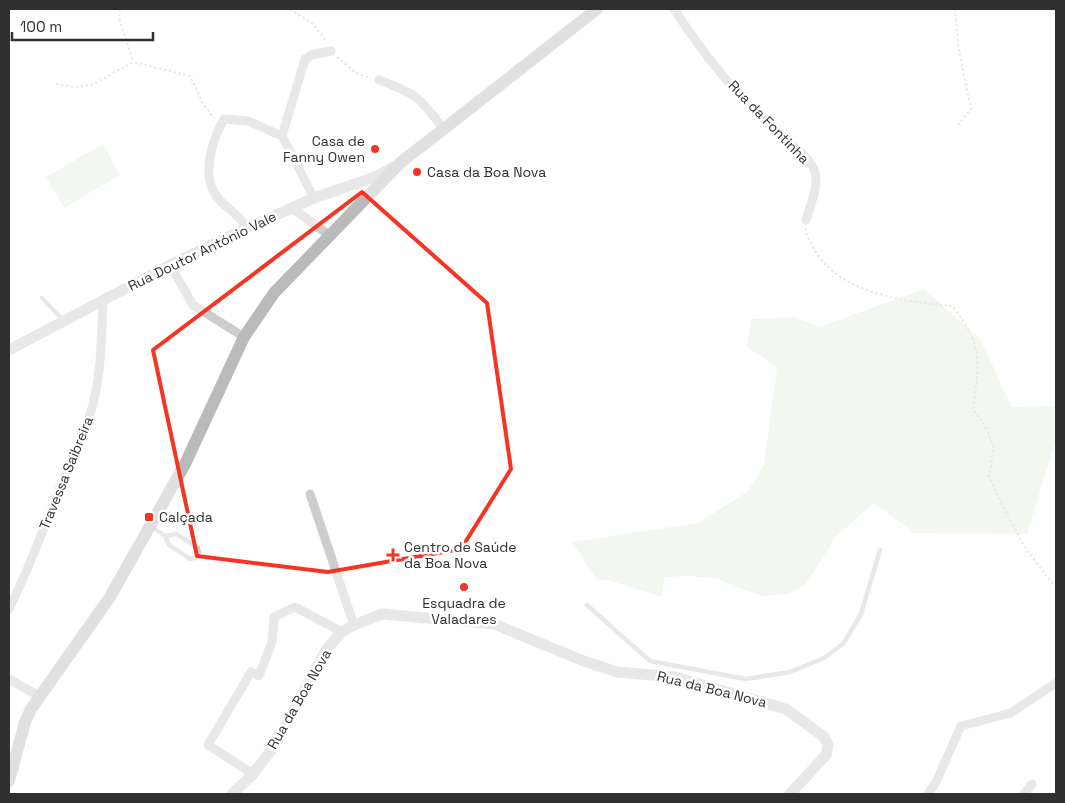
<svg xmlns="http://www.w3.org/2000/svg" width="1065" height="803" font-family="'Space Grotesk',sans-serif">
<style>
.green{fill:#e3eedd}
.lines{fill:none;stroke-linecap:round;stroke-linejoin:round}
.path{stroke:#cdcdcd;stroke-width:2;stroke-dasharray:2.5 2.5;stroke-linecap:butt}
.service{stroke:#cdcdcd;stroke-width:4.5}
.minor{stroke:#cdcdcd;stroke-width:9}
.tertiary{stroke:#cdcdcd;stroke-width:11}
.secondary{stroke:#bababa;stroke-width:12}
.marked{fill:none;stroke:#f53424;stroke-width:4;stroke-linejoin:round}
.poi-dot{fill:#f53424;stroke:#fff;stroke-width:2}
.labels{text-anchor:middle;stroke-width:5;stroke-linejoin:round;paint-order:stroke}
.street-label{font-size:14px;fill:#303030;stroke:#fff}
.poi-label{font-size:14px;fill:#303030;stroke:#fff;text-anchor:start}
</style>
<rect width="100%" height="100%" fill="#fff"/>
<!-- green -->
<path class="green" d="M 103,144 L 120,175 L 64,208 L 46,177 Z
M 924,289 L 980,339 L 1012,407 L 1056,406 L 1056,440 L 1027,534 L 911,533 L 912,531 L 873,503 L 836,537 L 805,585 L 789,594 L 762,596 L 717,579 L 690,576 L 664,577 L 662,597 L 608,580 L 597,580 L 572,542 L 698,523 L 747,492 L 764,465 L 777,367 L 747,347 L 751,319 L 795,317 L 819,327 Z"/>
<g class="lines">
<!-- path -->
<path class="path" d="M 119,9 L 120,21 L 133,62
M 290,9 L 313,24 L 327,42
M 955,9 L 959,50 L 971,109 L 958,125
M 337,57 L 356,73 L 370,78
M 56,84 L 76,87 L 94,84 L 133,62 L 190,76 L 203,104 L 214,118
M 806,228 C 805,235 811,242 814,249 C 839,294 906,302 952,306 C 984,345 979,363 973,410 L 985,425 L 994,448 L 989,476 L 1005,511 L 1026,549 L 1056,588"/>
<!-- service -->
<path class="service" d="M 42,298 L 63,320
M 152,527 L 165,536 L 169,545 L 190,559 L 195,558 L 199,552 L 198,548 L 176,534 L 165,536
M 587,605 L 650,661 L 746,679 L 790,672 L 824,658 L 843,644 L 861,614 L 880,550"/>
<!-- minor -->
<path class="minor" d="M 674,9 C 704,55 740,100 781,136 C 792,146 811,158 815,172 C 819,186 810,206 806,220
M 379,80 C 417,94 419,97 443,128
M 314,198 L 282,136 L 305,59 L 311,55 L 331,51
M 292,208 L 329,235
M 247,228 C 239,213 219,205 213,190 C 203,170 213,138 224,119 L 248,121 L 282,136
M 170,265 L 193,305 L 244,337
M 310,494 L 354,625
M 9,609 C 29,569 44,527 61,485 C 72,458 86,432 93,404 C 102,370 101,336 103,301
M 9,679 L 39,696
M 253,774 L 208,745 L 251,672 L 259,676 L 272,642 L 274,617 L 295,607 L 342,632
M 928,794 L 936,782 L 961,726 L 1011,713 L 1056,683
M 1024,794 L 1032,784"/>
<!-- tertiary -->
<path class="tertiary" d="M 9,350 L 170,265 L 247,228 L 314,198 L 378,176 L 393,167
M 232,794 L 253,774 L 275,745 L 326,650 L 342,632 L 354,625 L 382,614 L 494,624 L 581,660 L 617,672 L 675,677 L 786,709 L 824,737 L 828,745 L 826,755 L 790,794"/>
<!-- secondary -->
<path class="secondary" d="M 9,781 L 25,722 L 31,709 L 110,597 L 185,464 L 244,337 L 274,293 L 400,163 L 597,9"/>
</g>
<!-- marked area -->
<path d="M0 0H1065V803H0ZM 362,192 L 487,303 L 511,469 L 461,549 L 328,572 L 197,556 L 153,350 Z" fill="#fff" fill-opacity=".55" fill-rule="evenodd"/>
<path class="marked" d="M 362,192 L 487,303 L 511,469 L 461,549 L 328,572 L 197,556 L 153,350 Z"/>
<!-- markers -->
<g class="poi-dot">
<circle cx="375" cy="149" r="5"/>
<circle cx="417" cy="172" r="5"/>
<rect x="144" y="512" width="10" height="10" rx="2.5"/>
<path d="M390.5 547.5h5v5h5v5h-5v5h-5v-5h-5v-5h5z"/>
<circle cx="464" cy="587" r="5"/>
</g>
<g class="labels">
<!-- street labels -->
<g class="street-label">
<text transform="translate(769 122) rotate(46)" y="5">Rua da Fontinha</text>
<text transform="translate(202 251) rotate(-26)" y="5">Rua Doutor António Vale</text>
<text transform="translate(66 473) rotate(-68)" y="5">Travessa Saibreira</text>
<text transform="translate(712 689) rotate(14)" y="5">Rua da Boa Nova</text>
<text transform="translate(299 699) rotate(-60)" y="5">Rua da Boa Nova</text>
</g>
<!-- poi labels -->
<g class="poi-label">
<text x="365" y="146" text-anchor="end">Casa de<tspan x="365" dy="16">Fanny Owen</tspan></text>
<text x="427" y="177">Casa da Boa Nova</text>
<text x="159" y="522">Calçada</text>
<text x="404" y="552">Centro de Saúde<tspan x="404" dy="16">da Boa Nova</tspan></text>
<text x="464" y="608" text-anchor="middle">Esquadra de<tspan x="464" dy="16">Valadares</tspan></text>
</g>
</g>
<!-- border -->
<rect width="1065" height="803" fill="none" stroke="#303030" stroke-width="20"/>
<!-- scale -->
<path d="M12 32v8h141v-8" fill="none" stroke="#303030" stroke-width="2.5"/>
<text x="20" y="32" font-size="15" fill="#303030" stroke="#ffffff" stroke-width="4" paint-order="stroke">100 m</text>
</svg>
